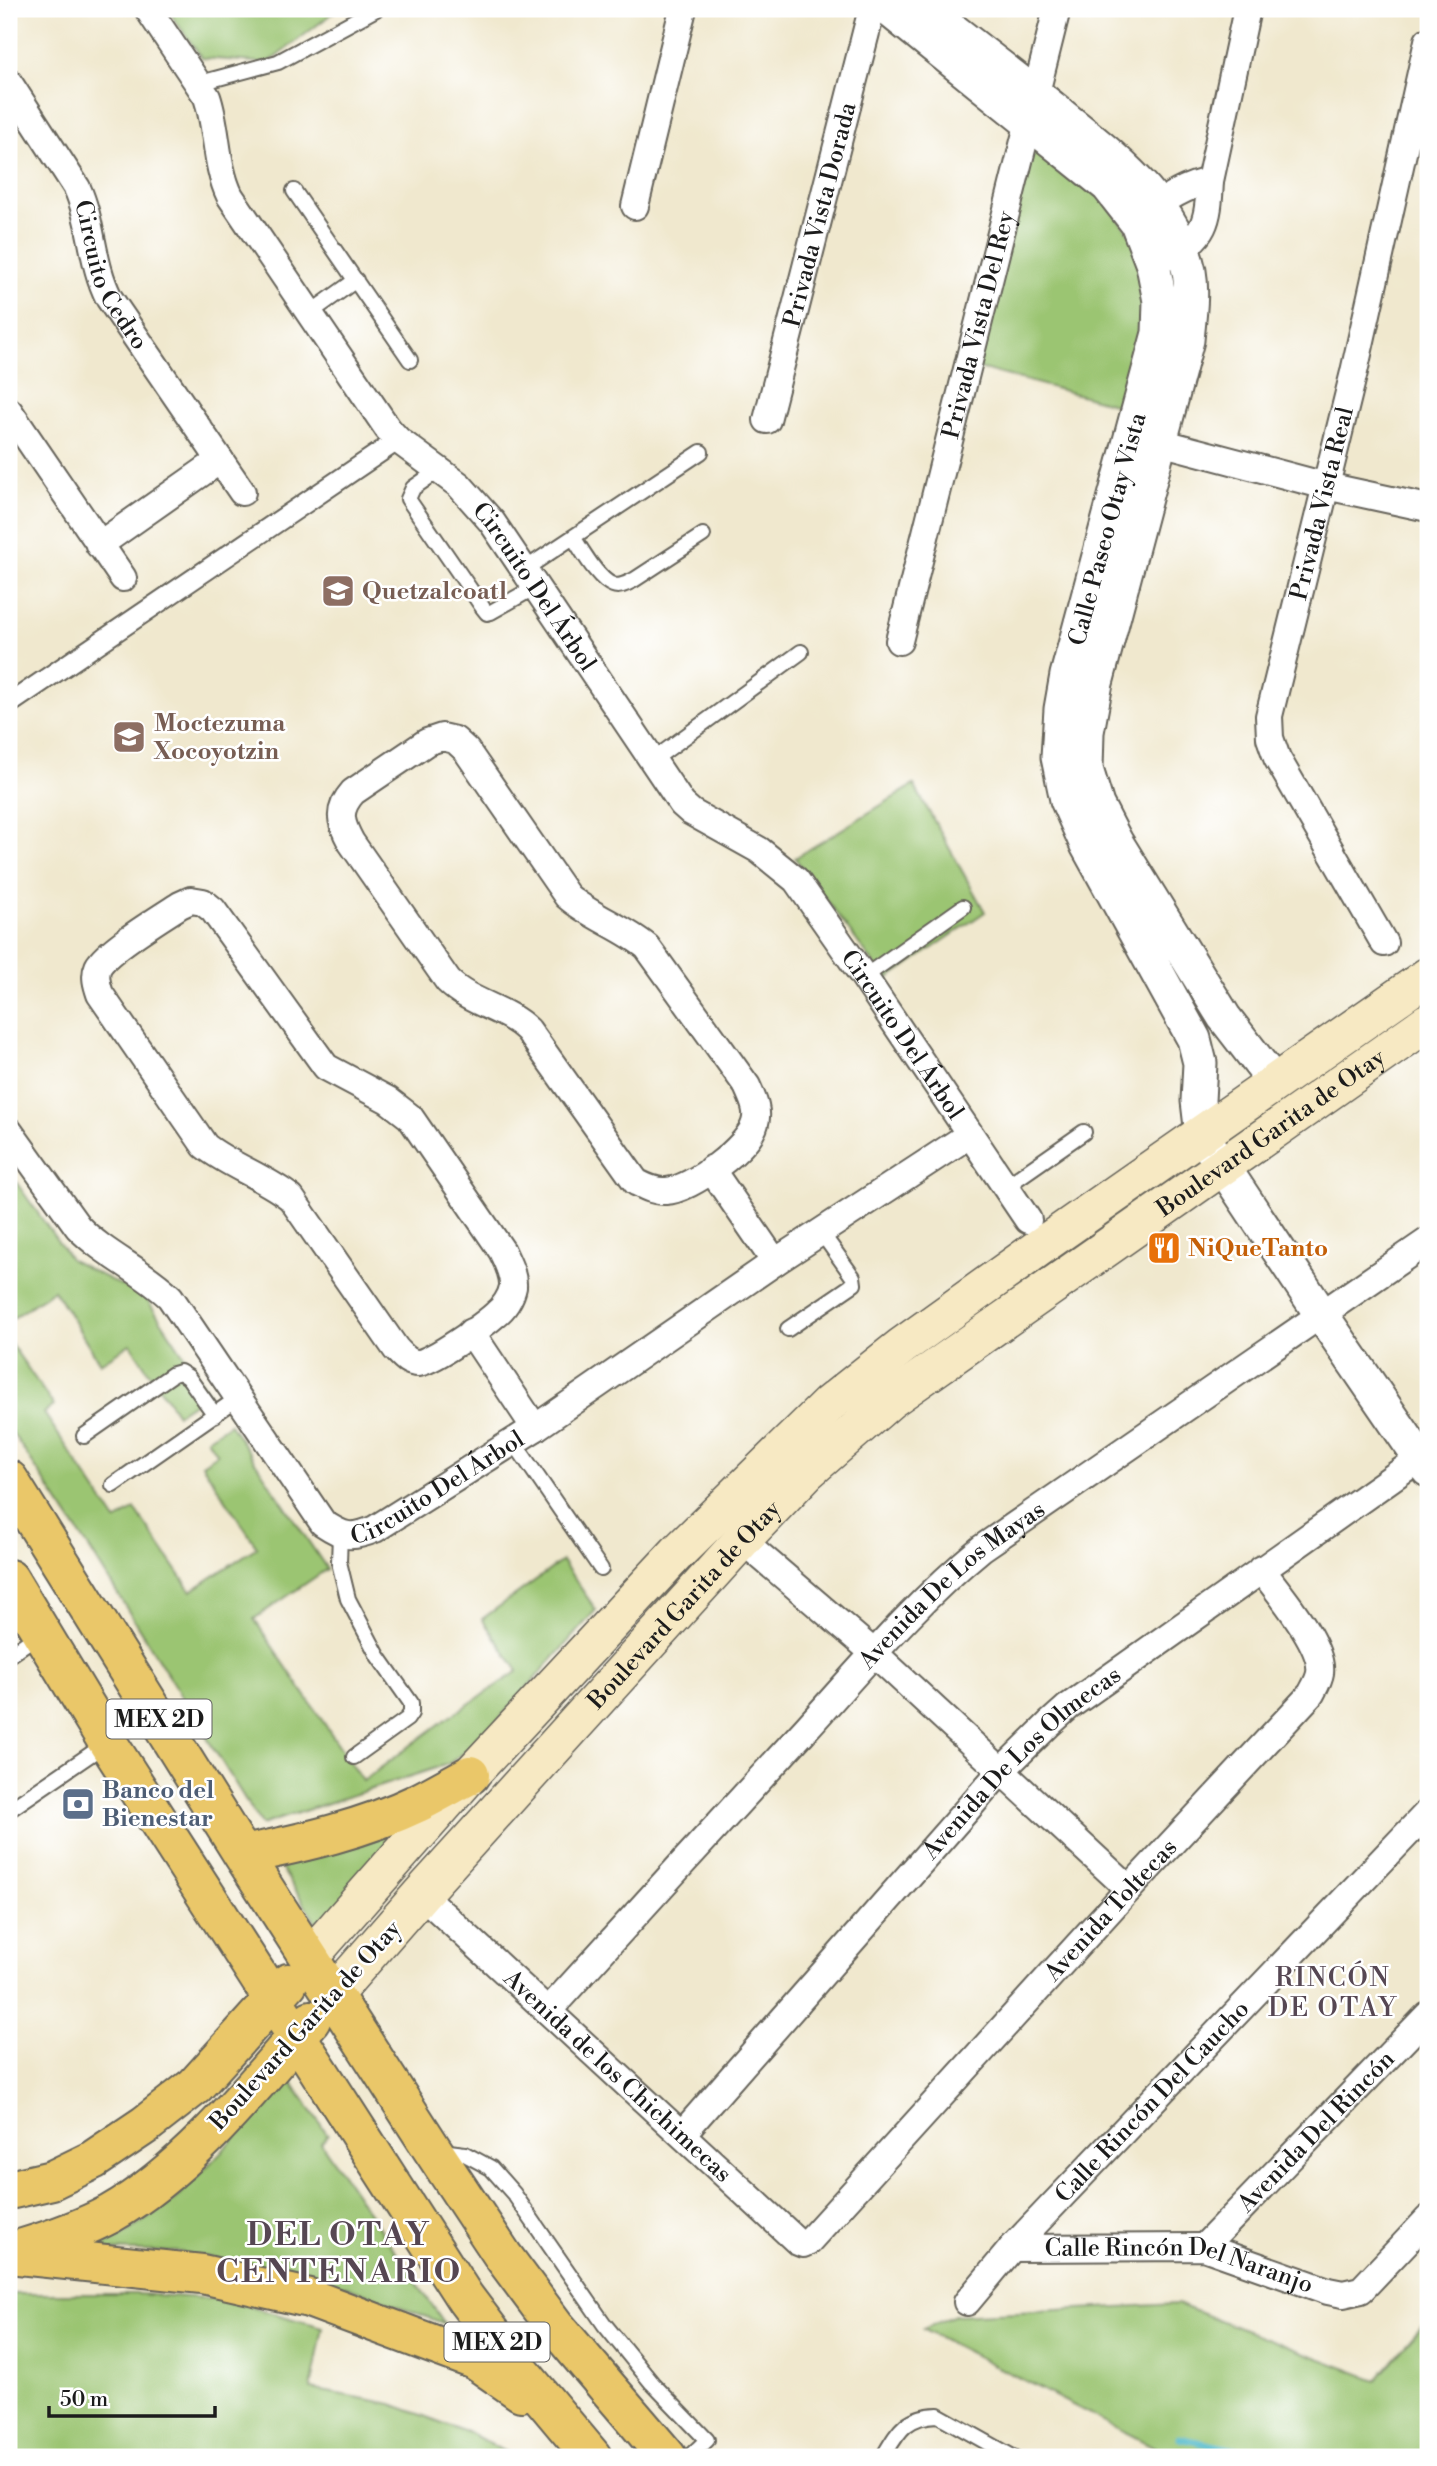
<svg xmlns="http://www.w3.org/2000/svg" width="1437" height="2466" font-family="'Libre Bodoni',serif">
<style>
.green{fill:#9bc572;stroke:#5c7047;stroke-width:2}
.lines{fill:none;stroke-linecap:round;stroke-linejoin:round}
.stream{stroke:#4db8c9;stroke-width:7}
.service-casing{stroke:#66635a;stroke-width:18}
.pedestrian-casing{stroke:#66635a;stroke-width:23}
.minor-casing{stroke:#66635a;stroke-width:30}
.tertiary-casing{stroke:#66635a;stroke-width:37}
.secondary-casing{stroke:#66635a;stroke-width:40}
.trunk-casing{stroke:#66635a;stroke-width:42}
.service{stroke:#fff;stroke-width:14}
.pedestrian{stroke:#fff;stroke-width:19}
.minor{stroke:#fff;stroke-width:26}
.tertiary{stroke:#fff;stroke-width:33}
.secondary{stroke:#f7e9c3;stroke-width:37}
.trunk{stroke:#eac769;stroke-width:38}
.labels{text-anchor:middle;stroke-width:5;stroke-linejoin:round;paint-order:stroke}
.shield{fill:#fff;stroke:#606060;stroke-width:2}
.shield-label{font-size:23px;font-weight:bold;fill:#1c1c1c}
.street-label{font-size:24px;fill:#1c1c1c;stroke:#fff}
.education-label{font-size:24px;font-weight:bold;fill:#785e54;stroke:#fff;text-anchor:start}
.food-label{font-size:24px;font-weight:bold;fill:#c56008;stroke:#fff;text-anchor:start}
.service-label{font-size:24px;font-weight:bold;fill:#4e5e75;stroke:#fff;text-anchor:start}
.neighbourhood-label{font-size:26px;letter-spacing:2px;fill:#564753;stroke:#fff}
.district-label{font-size:32px;font-weight:bold;letter-spacing:2px;fill:#564753;stroke:#fff}
</style>
<rect width="100%" height="100%" fill="#fff"/>
<filter id="ink" filterUnits="userSpaceOnUse"><feTurbulence type="fractalNoise" baseFrequency=".0143" numOctaves="2"/><feDisplacementMap in="SourceGraphic" scale="14" xChannelSelector="R" yChannelSelector="G"/><feConvolveMatrix kernelMatrix="1 2 1 2 8 2 1 2 1" color-interpolation-filters="sRGB"/></filter>
<filter id="wash" filterUnits="userSpaceOnUse"><feTurbulence type="fractalNoise" baseFrequency=".00686" numOctaves="4" result="noise"/><feDisplacementMap in="SourceGraphic" scale="28" xChannelSelector="R" yChannelSelector="G"/><feGaussianBlur stdDeviation="1.57" result="paint"/><feColorMatrix in="noise" values="0 0 0 0 0 0 0 0 0 0 0 0 0 0 0 0 0 1.4 0 .05"/><feComposite in="paint" operator="in"/></filter>
<g filter="url(#wash)">
<rect width="100%" height="100%" fill="#f0e8ce"/>
<!-- green -->
<path class="green" d="M 167,9 L 338,9 L 268,63 L 202,58 Z
M 1029,122 L 1070,154 L 1153,265 L 1136,410 L 964,364 Z
M 914,785 L 985,912 L 886,980 L 795,858 Z
M 9,1172 L 71,1260 L 146,1298 L 209,1393 L 177,1414 L 130,1344 L 100,1363 L 54,1290 L 9,1321 Z
M 9,1341 L 54,1406 L 44,1413 L 116,1521 L 135,1509 L 191,1591 L 257,1547 L 202,1464 L 217,1454 L 207,1439 L 230,1424 L 327,1569 L 254,1619 L 363,1781 L 442,1722 L 518,1671 L 482,1619 L 562,1561 L 596,1610 L 478,1743 L 448,1764 L 261,1825 L 91,1551 L 9,1428 Z
M 424,1811 L 320,1928 L 276,1860 Z
M 290,2080 L 328,2135 L 321,2143 L 445,2324 L 346,2286 L 266,2268 L 179,2252 L 92,2250 L 120,2237 L 174,2201 Z
M 9,2294 L 137,2294 L 221,2299 L 323,2327 L 311,2389 L 392,2404 L 472,2434 L 514,2457 L 9,2457 Z
M 1177,2304 L 1376,2380 L 1428,2320 L 1428,2457 L 1174,2457 L 923,2329 L 955,2315 Z"/>
<g class="lines">
<!-- stream -->
<path class="stream" d="M 1179,2438 L 1268,2457"/>
</g>
</g>
<g filter="url(#ink)">
<g class="lines">
<defs>
<path id="service" d="M 200,83 L 278,62 L 376,9
M 294,191 L 410,360
M 310,313 L 356,280
M 439,470 L 413,488 L 408,499 L 483,608 L 487,613 L 491,612 L 537,586
M 573,537 C 582,550 598,580 613,585 C 620,588 627,583 634,580 L 703,535
M 525,569 L 701,452
M 653,760 L 801,652
M 864,977 L 963,907
M 1005,1187 L 1084,1132
M 788,1329 L 854,1284 L 853,1277 L 821,1232
M 84,1436 L 173,1374 L 180,1372 L 188,1377 L 215,1415
M 513,1441 L 601,1569
M 113,1485 L 238,1398
M 340,1535 L 339,1562 L 348,1599 L 378,1656 L 411,1703 L 411,1713 L 407,1719 L 354,1757
M 9,1655 L 41,1633
M 9,1810 L 107,1743
M 441,2151 L 465,2154 L 491,2168 L 514,2194 L 604,2324 L 652,2383 L 707,2440 L 689,2457
M 883,2457 C 898,2432 905,2416 938,2415 L 1013,2457"/>
<path id="pedestrian" d="M 9,704 L 398,440"/>
<g id="minor">
<path id="s1" d="M 148,9 L 207,97 C 218,129 215,165 230,196 L 388,429 L 398,440 L 459,485 L 492,522 L 682,804 L 691,812 L 759,850 L 796,880 L 864,977 L 1028,1220"/>
<path id="s2" d="M 9,83 L 77,188 C 93,223 91,263 109,298 L 242,492"/>
<path d="M 635,206 L 683,9"/>
<path d="M 1145,216 C 1164,199 1184,186 1210,181"/>
<path d="M 1167,257 C 1206,237 1208,222 1210,181 L 1247,9"/>
<path d="M 9,411 L 123,578"/>
<path id="s3" d="M 767,420 L 872,9"/>
<path d="M 1141,437 L 1326,486 L 1428,508"/>
<path d="M 99,545 L 220,460"/>
<path id="s4" d="M 899,641 L 1057,9"/>
<path d="M 442,737 L 455,740 L 466,750 L 567,896 C 591,917 623,927 647,947 L 747,1086 C 752,1098 759,1110 755,1123 C 749,1147 691,1190 666,1191 C 655,1192 646,1187 636,1182 L 528,1030 C 506,1008 471,1004 448,981 L 351,842 C 340,822 337,810 353,792 L 427,742 Z"/>
<path d="M 191,900 L 203,902 L 213,910 L 326,1067 L 388,1100 L 410,1117 L 502,1251 C 507,1262 514,1274 513,1287 C 511,1297 504,1308 496,1314 C 485,1324 431,1363 418,1363 C 408,1363 403,1356 396,1349 L 291,1198 C 265,1177 232,1167 205,1146 L 100,994 C 97,985 94,976 98,967 C 107,950 162,917 180,905 Z"/>
<path id="s5" d="M 1384,943 L 1277,758 L 1270,738 L 1269,716 L 1354,372 L 1428,41"/>
<path id="s6" d="M 9,1131 L 78,1227 C 105,1255 142,1270 170,1297 L 323,1523 C 344,1537 351,1539 375,1529 L 535,1428 L 775,1262 L 969,1135"/>
<path d="M 711,1169 L 775,1262"/>
<path d="M 471,1332 L 535,1428"/>
<path d="M 742,1540 L 874,1653 L 1129,1889"/>
<path id="s7" d="M 421,1894 L 798,2242 L 803,2244 L 809,2241 L 1129,1889 L 1311,1694 C 1314,1688 1319,1680 1320,1673 C 1324,1645 1278,1592 1261,1569"/>
<path id="s8" d="M 548,2011 C 633,1917 718,1824 804,1731 C 861,1668 916,1602 982,1548 L 1428,1241"/>
<path id="s9" d="M 682,2134 L 1001,1771 L 1049,1724 L 1068,1707 L 1420,1458"/>
<path id="s10" d="M 1204,2247 L 1428,2015"/>
<path id="s11" d="M 1012,2248 L 1204,2247 L 1328,2291 L 1343,2294 L 1361,2290 L 1428,2219"/>
<path id="s12" d="M 967,2302 L 1012,2248 L 1428,1812"/>
</g>
<path id="tertiary" d="M 888,9 L 1108,186 L 1137,223 L 1153,265 L 1160,301 L 1159,333 L 1067,675 L 1061,709 L 1058,757 L 1067,800 L 1087,845 L 1194,1039 L 1200,1063 L 1198,1101 L 1202,1135 L 1321,1314 L 1428,1470
M 926,9 C 970,44 1016,78 1060,114 C 1112,157 1173,200 1189,271 C 1193,293 1189,318 1187,340 L 1096,683 L 1087,732 L 1086,769 L 1097,805 L 1116,842 L 1224,1017 L 1275,1083"/>
<g id="secondary">
<path d="M 309,1958 L 470,1775 L 677,1553 L 829,1404 L 902,1346 L 1044,1244 L 1428,976"/>
<path id="s13" d="M 333,1995 L 421,1894 L 742,1540 L 807,1472 L 890,1400 L 1428,1022"/>
</g>
<path id="trunk" d="M 9,1480 L 243,1855 L 432,2149 L 503,2256 L 555,2326 L 667,2457
M 9,1579 L 108,1743 L 465,2298 L 520,2371 L 592,2457
M 243,1855 C 302,1843 364,1829 418,1803 C 436,1794 453,1784 470,1775
M 9,2190 L 52,2180 L 93,2160 L 145,2125 L 195,2086 L 288,1983
M 20,2249 C 50,2240 82,2229 110,2214 C 187,2170 253,2087 311,2020
M 9,2254 L 202,2274 L 309,2298 L 475,2360 L 521,2392"/>
</defs>
<!-- service casing -->
<use href="#service" class="service-casing"/>
<!-- pedestrian casing -->
<use href="#pedestrian" class="pedestrian-casing"/>
<!-- minor casing -->
<use href="#minor" class="minor-casing"/>
<!-- tertiary casing -->
<use href="#tertiary" class="tertiary-casing"/>
<!-- secondary casing -->
<use href="#secondary" class="secondary-casing"/>
<!-- trunk casing -->
<use href="#trunk" class="trunk-casing"/>
<!-- service -->
<use href="#service" class="service"/>
<!-- pedestrian -->
<use href="#pedestrian" class="pedestrian"/>
<!-- minor -->
<use href="#minor" class="minor"/>
<!-- tertiary -->
<use href="#tertiary" class="tertiary"/>
<!-- secondary -->
<use href="#secondary" class="secondary"/>
<!-- trunk -->
<use href="#trunk" class="trunk"/>
</g>
</g>
<!-- icons -->
<defs>
<symbol id="school-square" viewBox="-11 -11 22 22"><rect x="-9" y="-9" width="18" height="18" rx="4" fill="#8d6e63" stroke="#fff"/><path d="M0-5L7-2L0 1L-7-2ZM-4 1L0 2.5L4 1V4Q0 6-4 4Z" fill="#fff"/></symbol>
<symbol id="restaurant-square" viewBox="-11 -11 22 22"><rect x="-9" y="-9" width="18" height="18" rx="4" fill="#e8710a" stroke="#fff"/><path d="M-5-6h1v4h1v-4h1v4h1v-4h1v5L-1.5 .5V6h-2V.5L-5-1ZM5-6V6H3V1.5H1.5Q1.5-4 5-6Z" fill="#fff"/></symbol>
<symbol id="bank-square" viewBox="-11 -11 22 22"><rect x="-9" y="-9" width="18" height="18" rx="4" fill="#5c6f8a" stroke="#fff"/><path d="M-6-4H6V4H-6ZM0-2.3a2.3 2.3 0 1 0 0 4.6a2.3 2.3 0 1 0 0-4.6Z" fill="#fff"/></symbol>
</defs>
<g fill-rule="evenodd">
<use href="#school-square" x="319" y="572" width="38" height="38"/>
<use href="#school-square" x="110" y="718" width="38" height="38"/>
<use href="#restaurant-square" x="1145" y="1229" width="38" height="38"/>
<use href="#bank-square" x="59" y="1785" width="38" height="38"/>
</g>
<g class="labels">
<!-- shield labels -->
<g class="shield">
<rect x="106.5" y="1699.5" width="105" height="39" rx="5"/>
<rect x="444.5" y="2322.5" width="105" height="39" rx="5"/>
</g>
<g class="shield-label">
<text x="159" y="1727">MEX 2D</text>
<text x="497" y="2350">MEX 2D</text>
</g>
<!-- street labels -->
<g class="street-label">
<text dy="8" stroke="none"><textPath href="#s3" startOffset="212">Privada Vista Dorada</textPath></text>
<text dy="8" stroke="none"><textPath href="#s2" startOffset="219">Circuito Cedro</textPath></text>
<text dy="8" stroke="none"><textPath href="#s4" startOffset="326">Privada Vista Del Rey</textPath></text>
<text dy="8" stroke="none"><textPath href="#s5" startOffset="476">Privada Vista Real</textPath></text>
<text transform="translate(1107 529) rotate(-75)" y="8">Calle Paseo Otay Vista</text>
<text dy="8" stroke="none"><textPath href="#s1" startOffset="707">Circuito Del Árbol</textPath></text>
<text dy="8" stroke="none"><textPath href="#s1" startOffset="1295">Circuito Del Árbol</textPath></text>
<text dy="8" stroke="none"><textPath href="#s13" startOffset="1281">Boulevard Garita de Otay</textPath></text>
<text dy="8" stroke="none"><textPath href="#s6" startOffset="637">Circuito Del Árbol</textPath></text>
<text dy="8" stroke="none"><textPath href="#s8" startOffset="588">Avenida De Los Mayas</textPath></text>
<text dy="8" stroke="none"><textPath href="#s13" startOffset="525">Boulevard Garita de Otay</textPath></text>
<text dy="8" stroke="none"><textPath href="#s9" startOffset="504">Avenida De Los Olmecas</textPath></text>
<text dy="8" stroke="none"><textPath href="#s7" startOffset="973">Avenida Toltecas</textPath></text>
<text transform="translate(305 2025) rotate(-48)" y="8">Boulevard Garita de Otay</text>
<text dy="8" stroke="none"><textPath href="#s7" startOffset="268">Avenida de los Chichimecas</textPath></text>
<text dy="8" stroke="none"><textPath href="#s12" startOffset="273">Calle Rincón Del Caucho</textPath></text>
<text dy="8" stroke="none"><textPath href="#s10" startOffset="161">Avenida Del Rincón</textPath></text>
<text dy="8" stroke="none"><textPath href="#s11" startOffset="170">Calle Rincón Del Naranjo</textPath></text>
</g>
<!-- education labels -->
<g class="education-label">
<text x="362" y="599">Quetzalcoatl</text>
<text x="154" y="731">Moctezuma<tspan x="154" dy="28">Xocoyotzin</tspan></text>
</g>
<!-- food labels -->
<g class="food-label">
<text x="1188" y="1256">NiQueTanto</text>
</g>
<!-- service labels -->
<g class="service-label">
<text x="102" y="1798">Banco del<tspan x="102" dy="28">Bienestar</tspan></text>
</g>
<!-- neighbourhood labels -->
<g class="neighbourhood-label">
<text x="1333" y="1986">RINCÓN<tspan x="1333" dy="30">DE OTAY</tspan></text>
</g>
<!-- district labels -->
<g class="district-label">
<text x="339" y="2245">DEL OTAY<tspan x="339" dy="37">CENTENARIO</tspan></text>
</g>
</g>
<!-- margin -->
<rect width="1437" height="2466" fill="none" stroke="#fff" stroke-width="35"/>
<!-- scale -->
<path d="M49 2406v10h166v-10" fill="none" stroke="#1c1c1c" stroke-width="3.5"/>
<text x="60" y="2406" font-size="21" fill="#1c1c1c" stroke="#ffffff" stroke-width="5" paint-order="stroke">50 m</text>
</svg>
